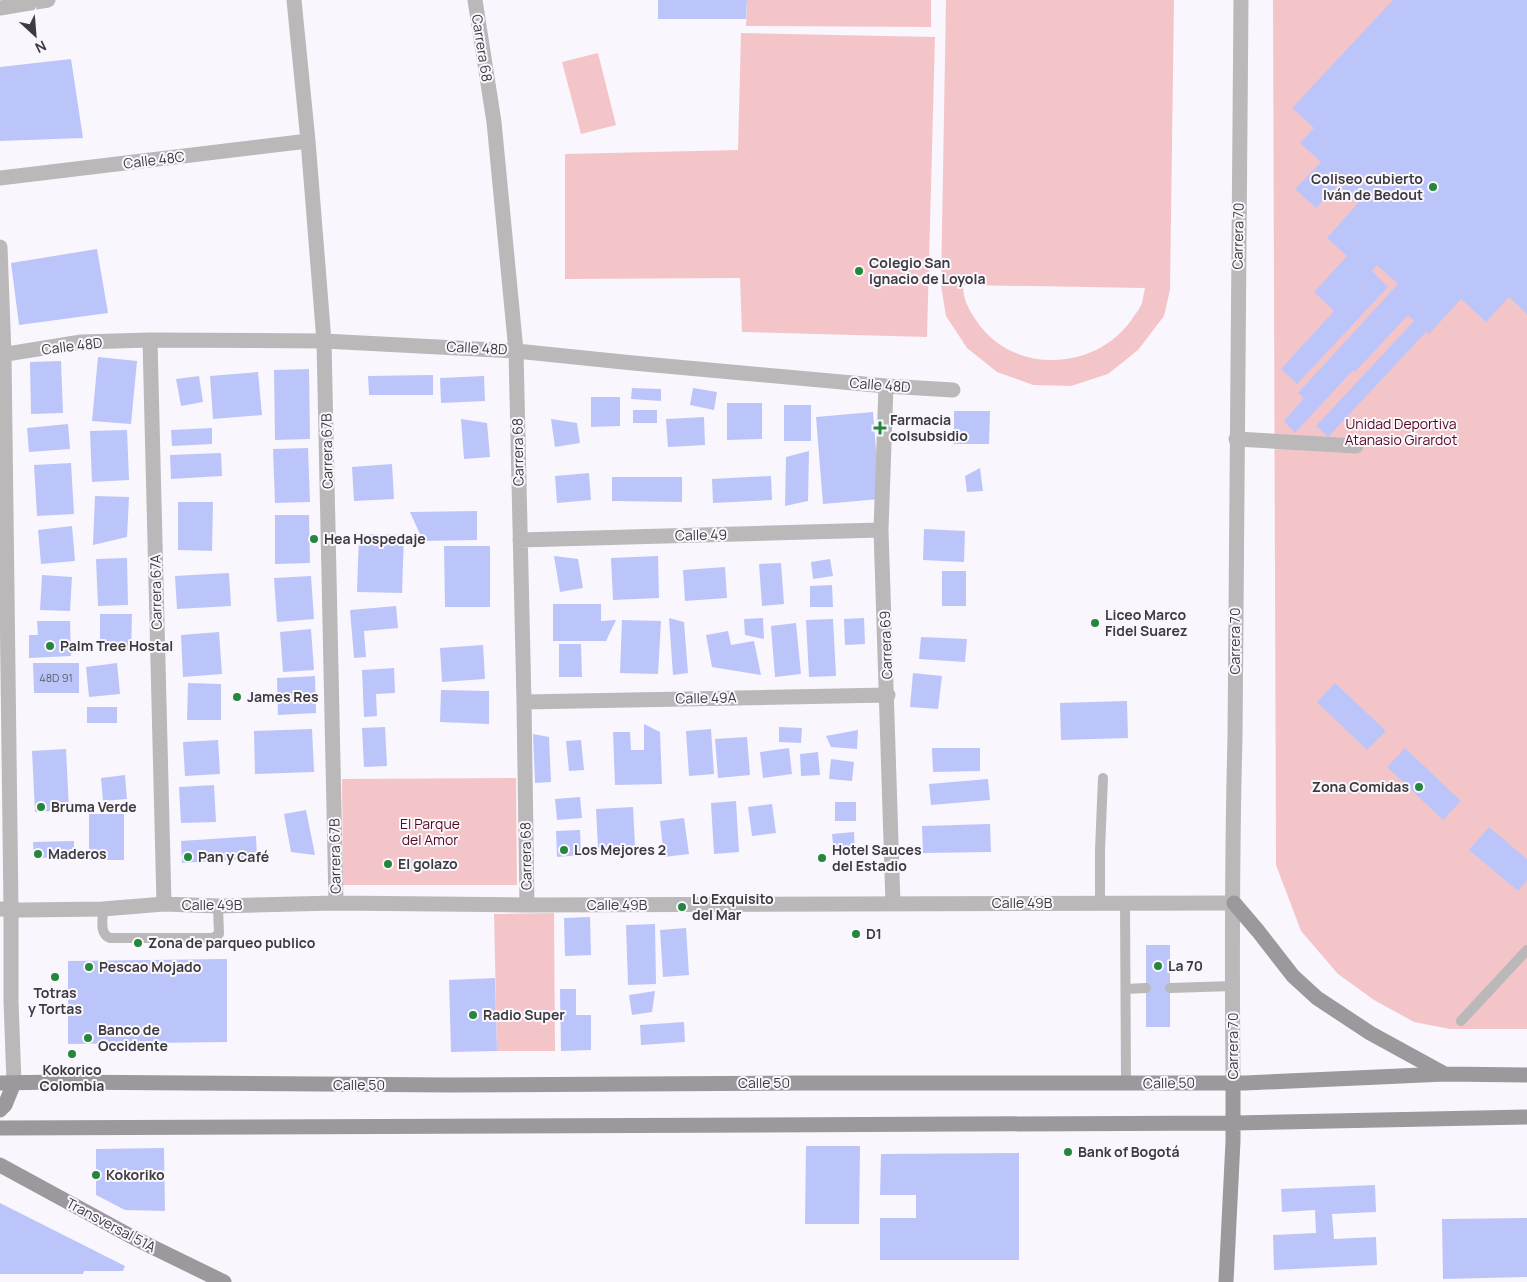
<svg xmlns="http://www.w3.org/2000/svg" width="1527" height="1282" font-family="Manrope,sans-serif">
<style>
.green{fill:#f4c5c8;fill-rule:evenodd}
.building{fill:#bcc5fa}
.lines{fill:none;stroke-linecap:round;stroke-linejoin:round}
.service{stroke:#bbb8b9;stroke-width:10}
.pedestrian{stroke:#bbb8b9;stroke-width:15}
.minor{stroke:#bbb8b9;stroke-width:15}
.tertiary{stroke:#bbb8b9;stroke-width:15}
.secondary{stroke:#9d989b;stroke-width:15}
.poi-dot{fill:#25873b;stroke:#faf6fd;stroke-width:2}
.labels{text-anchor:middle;stroke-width:4;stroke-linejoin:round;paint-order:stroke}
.number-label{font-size:11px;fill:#5c5e6d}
.street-label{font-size:14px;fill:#3c3b3e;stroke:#faf6fd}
.poi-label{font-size:14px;font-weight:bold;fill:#3c3b3e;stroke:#faf6fd;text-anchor:start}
.park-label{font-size:14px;fill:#550a1b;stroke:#faf6fd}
</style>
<rect width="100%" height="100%" fill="#faf6fd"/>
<!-- green -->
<path class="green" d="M 747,0 L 931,0 L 931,27 L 746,26 Z
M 946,0 L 1174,0 L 1170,290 L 1164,316 L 1138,350 L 1108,374 L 1071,386 L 1033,385 L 997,372 L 967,348 L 946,316 L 941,286 ZM 963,285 L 1145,288 C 1144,293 1143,298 1142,303 C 1140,309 1135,314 1132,319 C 1096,372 1011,375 976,320 C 968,308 963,299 963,285 Z
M 1273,0 L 1527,0 L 1527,1029 L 1450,1029 L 1414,1022 L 1374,1000 L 1338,974 L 1301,931 L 1276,865 Z
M 741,33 L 935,37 L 927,337 L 742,332 L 740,278 L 565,279 L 565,154 L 738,150 Z
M 598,53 L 616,125 L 581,134 L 562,62 Z
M 516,778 L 517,885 L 343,885 L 342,779 Z
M 554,913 L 555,1051 L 497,1051 L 494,914 Z"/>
<!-- building -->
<path class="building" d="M 658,0 L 747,0 L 746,19 L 658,19 Z
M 1393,0 L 1527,0 L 1527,314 L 1509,297 L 1486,322 L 1461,299 L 1429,334 L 1426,332 L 1328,437 L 1316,426 L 1414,321 L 1408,315 L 1355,372 L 1353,370 L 1295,433 L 1284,421 L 1304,398 L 1298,393 L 1398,284 L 1377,265 L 1372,271 L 1388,287 L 1297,384 L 1281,369 L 1334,311 L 1314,292 L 1347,256 L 1327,238 L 1358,203 L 1338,185 L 1316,208 L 1295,189 L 1321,162 L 1300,143 L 1314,128 L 1292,108 Z
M 71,59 L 83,138 L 0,141 L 0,67 Z
M 97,249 L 108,313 L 19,325 L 11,263 Z
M 98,357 L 137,361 L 131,424 L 92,421 Z
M 61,361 L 63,413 L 31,414 L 30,362 Z
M 309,369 L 310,439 L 275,440 L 274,370 Z
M 258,372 L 262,415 L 213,419 L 210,376 Z
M 433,375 L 433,395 L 369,395 L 368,376 Z
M 199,376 L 203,402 L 181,406 L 176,379 Z
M 484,376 L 485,401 L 441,403 L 440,378 Z
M 632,388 L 661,389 L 661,401 L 631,399 Z
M 693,388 L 717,392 L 714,410 L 690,405 Z
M 591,397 L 620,397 L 620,426 L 591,427 Z
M 727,403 L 762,403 L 762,439 L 727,440 Z
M 784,405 L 811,405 L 811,441 L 784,441 Z
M 633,410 L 657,410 L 657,423 L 633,423 Z
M 954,411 L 990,411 L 989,444 L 954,444 Z
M 873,412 L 880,499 L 823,504 L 816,417 Z
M 704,417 L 705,445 L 668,447 L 666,419 Z
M 461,419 L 487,423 L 490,457 L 464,459 Z
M 551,419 L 577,423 L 580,443 L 555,447 Z
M 68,424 L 70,449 L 29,452 L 27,428 Z
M 212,428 L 212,444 L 172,446 L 171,430 Z
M 127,430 L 129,480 L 92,482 L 90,431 Z
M 308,448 L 310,502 L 275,503 L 273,449 Z
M 809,451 L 808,501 L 785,506 L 786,457 Z
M 221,453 L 222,476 L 171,479 L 170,455 Z
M 71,463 L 74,514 L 37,516 L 34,465 Z
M 392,464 L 394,499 L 354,501 L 352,467 Z
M 980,468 L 983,491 L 967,492 L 965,476 Z
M 589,473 L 591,500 L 557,503 L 555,476 Z
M 771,476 L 772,500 L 713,503 L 712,479 Z
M 612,477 L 682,477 L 682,502 L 612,501 Z
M 95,496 L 129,497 L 127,537 L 93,545 Z
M 178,502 L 213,502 L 212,551 L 178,550 Z
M 477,511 L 477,540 L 423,541 L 410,512 Z
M 275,515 L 309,515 L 310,563 L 275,564 Z
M 72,526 L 75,561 L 41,564 L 38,530 Z
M 924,529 L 965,531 L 964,562 L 923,560 Z
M 359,534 L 404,535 L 402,593 L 357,592 Z
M 444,546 L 490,546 L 490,607 L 445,607 Z
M 554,556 L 578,559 L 583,588 L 560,592 Z
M 658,556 L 659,598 L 613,600 L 611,558 Z
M 127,558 L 128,605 L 98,606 L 96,559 Z
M 830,559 L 833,576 L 813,579 L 811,562 Z
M 781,563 L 784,604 L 762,606 L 759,564 Z
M 725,567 L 727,598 L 685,601 L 683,570 Z
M 942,571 L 966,571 L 966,606 L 942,606 Z
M 229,573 L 231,606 L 177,609 L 175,576 Z
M 42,575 L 72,577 L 70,611 L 40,610 Z
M 311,576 L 314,619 L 277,622 L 274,578 Z
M 832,585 L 833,607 L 810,607 L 810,586 Z
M 553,604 L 601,604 L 601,621 L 616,620 L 606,641 L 553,641 Z
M 396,606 L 398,628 L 364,631 L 366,657 L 354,658 L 350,610 Z
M 100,614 L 132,614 L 131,650 L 100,650 Z
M 669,618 L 684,622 L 688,673 L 673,675 Z
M 763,618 L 764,639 L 745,635 L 744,619 Z
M 864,618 L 865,644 L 845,645 L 844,619 Z
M 833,619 L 836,676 L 809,677 L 806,620 Z
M 622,620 L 661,621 L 658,674 L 620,673 Z
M 37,621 L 70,621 L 71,656 L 29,658 L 29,635 L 38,635 Z
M 796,623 L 801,674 L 775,677 L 771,626 Z
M 311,629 L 314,670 L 283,672 L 280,632 Z
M 728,631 L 731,645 L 754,641 L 761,675 L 712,667 L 706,635 Z
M 219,632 L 222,674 L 183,677 L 181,635 Z
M 921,637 L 967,639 L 965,662 L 919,659 Z
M 559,644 L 581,644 L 582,677 L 559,677 Z
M 483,645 L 485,679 L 442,682 L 440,648 Z
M 33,663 L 79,663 L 79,693 L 34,693 Z
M 117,663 L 120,694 L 89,697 L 86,667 Z
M 394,668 L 395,693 L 376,694 L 377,716 L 364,717 L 362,670 Z
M 913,673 L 942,676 L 938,709 L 910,707 Z
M 315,676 L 316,713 L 278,715 L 277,678 Z
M 188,683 L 221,684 L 221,720 L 187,720 Z
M 1335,683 L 1386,731 L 1367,750 L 1317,702 Z
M 441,690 L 489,691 L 489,724 L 440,722 Z
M 1127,701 L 1128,738 L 1061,740 L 1060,703 Z
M 87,707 L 117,707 L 117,723 L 87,723 Z
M 644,724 L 660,732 L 662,784 L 615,785 L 613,732 L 630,732 L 631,750 L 644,750 Z
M 385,727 L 387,766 L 364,767 L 362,728 Z
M 779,727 L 802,728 L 801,743 L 779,742 Z
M 312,729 L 314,772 L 255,774 L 254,731 Z
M 711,729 L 714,774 L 689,776 L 686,731 Z
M 858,730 L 857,749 L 831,747 L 826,736 Z
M 533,734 L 549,737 L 551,782 L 535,783 Z
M 747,737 L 750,775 L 718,778 L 715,739 Z
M 218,740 L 220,774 L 185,776 L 183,742 Z
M 581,740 L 584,770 L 569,771 L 566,741 Z
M 789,748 L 792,774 L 763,778 L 760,752 Z
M 932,748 L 980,748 L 980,771 L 933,772 Z
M 1405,748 L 1461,801 L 1443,820 L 1387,767 Z
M 66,749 L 69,810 L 35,812 L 32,751 Z
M 818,752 L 820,775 L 801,776 L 800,754 Z
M 831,759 L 854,762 L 852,781 L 829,779 Z
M 125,775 L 127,799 L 103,801 L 101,778 Z
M 988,779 L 990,800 L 931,805 L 929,784 Z
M 214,785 L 216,822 L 181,823 L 179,787 Z
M 580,797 L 582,818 L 557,820 L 555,799 Z
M 736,801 L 739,852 L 714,854 L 711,803 Z
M 835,802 L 856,802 L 856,821 L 835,821 Z
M 772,804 L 776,833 L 752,836 L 748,807 Z
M 633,807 L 635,846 L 598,848 L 596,809 Z
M 306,810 L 315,855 L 291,852 L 284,814 Z
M 89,814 L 124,814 L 124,860 L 89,860 Z
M 684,818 L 689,854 L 664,857 L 660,821 Z
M 990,824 L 991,852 L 923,853 L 922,826 Z
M 1489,827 L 1527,859 L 1527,880 L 1518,891 L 1469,850 Z
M 580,830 L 581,855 L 557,857 L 556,831 Z
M 854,832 L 855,853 L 834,854 L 832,834 Z
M 256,836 L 257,858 L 182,863 L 181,841 Z
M 74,841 L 74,857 L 34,858 L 33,842 Z
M 590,917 L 591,955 L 565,956 L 564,918 Z
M 655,924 L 656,984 L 628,985 L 626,925 Z
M 686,928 L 689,975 L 663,977 L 660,930 Z
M 1146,945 L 1170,945 L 1170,1027 L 1146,1027 Z
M 227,959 L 227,1042 L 68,1044 L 68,961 Z
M 495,978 L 497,1051 L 451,1052 L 449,980 Z
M 560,989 L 576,989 L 576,1015 L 591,1015 L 591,1050 L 561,1051 Z
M 655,991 L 652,1012 L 632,1015 L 629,995 Z
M 684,1022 L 685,1042 L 641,1045 L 640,1025 Z
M 806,1146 L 860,1146 L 859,1224 L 805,1224 Z
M 164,1148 L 165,1211 L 125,1210 L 96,1195 L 96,1149 Z
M 1019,1153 L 1019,1260 L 880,1260 L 880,1218 L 916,1218 L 916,1195 L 880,1195 L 881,1154 Z
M 1375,1185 L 1376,1212 L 1332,1214 L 1334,1239 L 1376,1237 L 1377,1265 L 1274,1270 L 1273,1235 L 1316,1233 L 1315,1210 L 1282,1212 L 1281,1189 Z
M 0,1203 L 125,1266 L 123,1271 L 84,1271 L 83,1274 L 0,1274 Z
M 1527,1218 L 1527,1277 L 1443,1279 L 1442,1219 Z"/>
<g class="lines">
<!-- service -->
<path class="service" d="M 1100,903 L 1100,850 L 1103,778
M 1125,903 L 1126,1083
M 103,909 C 103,919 99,934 110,938 L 213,938 L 219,934 L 218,906
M 1170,988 L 1233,986
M 1126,989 L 1146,988
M 1461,1021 L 1527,950"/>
<!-- pedestrian -->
<path class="pedestrian" d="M 1236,439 L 1356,446"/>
<!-- minor -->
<path class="minor" d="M 294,0 L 308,141 L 324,341 L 336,903
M 475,0 L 494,122 L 516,351 L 524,702 L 527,905
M 0,8 L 48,0
M 0,178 L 308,141
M 0,247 L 4,355 L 11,909 L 11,1001 L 14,1083
M 150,340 L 164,904
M 0,355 L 81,342 L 150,340 L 324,341 L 516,351 L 633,363 L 886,386 L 953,390
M 886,386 L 881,530 L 893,904
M 520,540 L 881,530
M 524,702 L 888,695
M 0,909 L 23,910 L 103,909 L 164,904 L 218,906 L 336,903 L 527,905 L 1234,903"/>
<!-- tertiary -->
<path class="tertiary" d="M 1233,1082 C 1232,967 1232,852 1235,736 L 1241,0"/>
<!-- secondary -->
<path class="secondary" d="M 1234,903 L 1258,931 L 1293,976 L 1317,998 L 1370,1033 L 1443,1073
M 0,1083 L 55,1082 L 450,1085 L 800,1083 L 1245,1083 L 1445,1074 L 1527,1075
M 0,1110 L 5,1105 L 14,1083
M 0,1128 L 1233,1123 L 1527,1117
M 0,1165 L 136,1239 L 224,1282
M 1226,1282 L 1233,1141 L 1233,1082"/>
</g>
<!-- markers -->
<g class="poi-dot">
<circle cx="1433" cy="187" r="5"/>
<circle cx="859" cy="271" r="5"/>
<path d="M877.5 420.5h5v5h5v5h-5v5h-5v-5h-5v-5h5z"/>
<circle cx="314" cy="539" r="5"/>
<circle cx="1095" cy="623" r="5"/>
<circle cx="50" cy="646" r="5"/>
<circle cx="237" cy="697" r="5"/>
<circle cx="1419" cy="787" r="5"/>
<circle cx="41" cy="807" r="5"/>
<circle cx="564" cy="850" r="5"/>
<circle cx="38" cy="854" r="5"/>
<circle cx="188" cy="857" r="5"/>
<circle cx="822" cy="858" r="5"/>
<circle cx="388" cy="864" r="5"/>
<circle cx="682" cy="907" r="5"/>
<circle cx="856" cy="934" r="5"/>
<circle cx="138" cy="943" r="5"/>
<circle cx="1158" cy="966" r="5"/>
<circle cx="89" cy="967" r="5"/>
<circle cx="55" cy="977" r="5"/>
<circle cx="473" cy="1015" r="5"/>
<circle cx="88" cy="1038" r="5"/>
<circle cx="72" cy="1054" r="5"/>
<circle cx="1068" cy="1152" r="5"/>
<circle cx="96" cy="1175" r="5"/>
</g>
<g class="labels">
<!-- number labels -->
<g class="number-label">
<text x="56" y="682">48D 91</text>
</g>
<!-- street labels -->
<g class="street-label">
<text transform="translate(482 48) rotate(81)" y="5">Carrera 68</text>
<text transform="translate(154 160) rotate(-7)" y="5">Calle 48C</text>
<text transform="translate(1238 236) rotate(-89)" y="5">Carrera 70</text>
<text transform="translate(72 346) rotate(-7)" y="5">Calle 48D</text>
<text transform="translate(477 348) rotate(3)" y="5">Calle 48D</text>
<text transform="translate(880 385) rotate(4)" y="5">Calle 48D</text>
<text transform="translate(327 451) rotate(-91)" y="5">Carrera 67B</text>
<text transform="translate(518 452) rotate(-91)" y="5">Carrera 68</text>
<text transform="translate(701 535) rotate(-1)" y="5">Calle 49</text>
<text transform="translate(156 592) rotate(-91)" y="5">Carrera 67A</text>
<text transform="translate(1235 641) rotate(-90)" y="5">Carrera 70</text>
<text transform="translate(886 645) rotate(-92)" y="5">Carrera 69</text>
<text transform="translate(706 698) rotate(-1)" y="5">Calle 49A</text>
<text transform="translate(335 856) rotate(-91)" y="5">Carrera 67B</text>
<text transform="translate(526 856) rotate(-91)" y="5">Carrera 68</text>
<text x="1022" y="908">Calle 49B</text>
<text x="212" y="910">Calle 49B</text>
<text x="617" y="910">Calle 49B</text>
<text transform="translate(1233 1046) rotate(-90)" y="5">Carrera 70</text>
<text x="764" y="1088">Calle 50</text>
<text transform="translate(1169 1083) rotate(-1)" y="5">Calle 50</text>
<text x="359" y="1090">Calle 50</text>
<text transform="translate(111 1225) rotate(28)" y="5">Transversal 51A</text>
</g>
<!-- poi labels -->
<g class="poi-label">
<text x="1423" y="184" text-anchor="end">Coliseo cubierto<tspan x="1423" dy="16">Iván de Bedout</tspan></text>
<text x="869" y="268">Colegio San<tspan x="869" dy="16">Ignacio de Loyola</tspan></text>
<text x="890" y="425">Farmacia<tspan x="890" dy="16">colsubsidio</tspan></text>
<text x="324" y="544">Hea Hospedaje</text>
<text x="1105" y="620">Liceo Marco<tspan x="1105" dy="16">Fidel Suarez</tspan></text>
<text x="60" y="651">Palm Tree Hostal</text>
<text x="247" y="702">James Res</text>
<text x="1409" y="792" text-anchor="end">Zona Comidas</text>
<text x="51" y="812">Bruma Verde</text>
<text x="574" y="855">Los Mejores 2</text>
<text x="832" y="855">Hotel Sauces<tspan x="832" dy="16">del Estadio</tspan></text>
<text x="48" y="859">Maderos</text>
<text x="198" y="862">Pan y Café</text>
<text x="398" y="869">El golazo</text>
<text x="692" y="904">Lo Exquisito<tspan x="692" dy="16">del Mar</tspan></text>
<text x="866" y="939">D1</text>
<text x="148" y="948">Zona de parqueo publico</text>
<text x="1168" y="971">La 70</text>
<text x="99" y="972">Pescao Mojado</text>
<text x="55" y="998" text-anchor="middle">Totras<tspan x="55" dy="16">y Tortas</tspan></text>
<text x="483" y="1020">Radio Super</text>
<text x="98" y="1035">Banco de<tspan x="98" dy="16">Occidente</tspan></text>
<text x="72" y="1075" text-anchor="middle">Kokorico<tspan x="72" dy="16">Colombia</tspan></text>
<text x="1078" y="1157">Bank of Bogotá</text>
<text x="106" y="1180">Kokoriko</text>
</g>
<!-- park labels -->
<g class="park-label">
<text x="1401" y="429">Unidad Deportiva<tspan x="1401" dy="16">Atanasio Girardot</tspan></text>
<text x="430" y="829">El Parque<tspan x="430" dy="16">del Amor</tspan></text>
</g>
</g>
<!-- north arrow -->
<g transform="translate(35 35) rotate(154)" stroke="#faf6fd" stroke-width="4" paint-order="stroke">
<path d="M0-4L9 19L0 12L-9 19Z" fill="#3c3b3e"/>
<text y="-8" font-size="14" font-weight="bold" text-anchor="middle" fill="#3c3b3e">N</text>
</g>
</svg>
